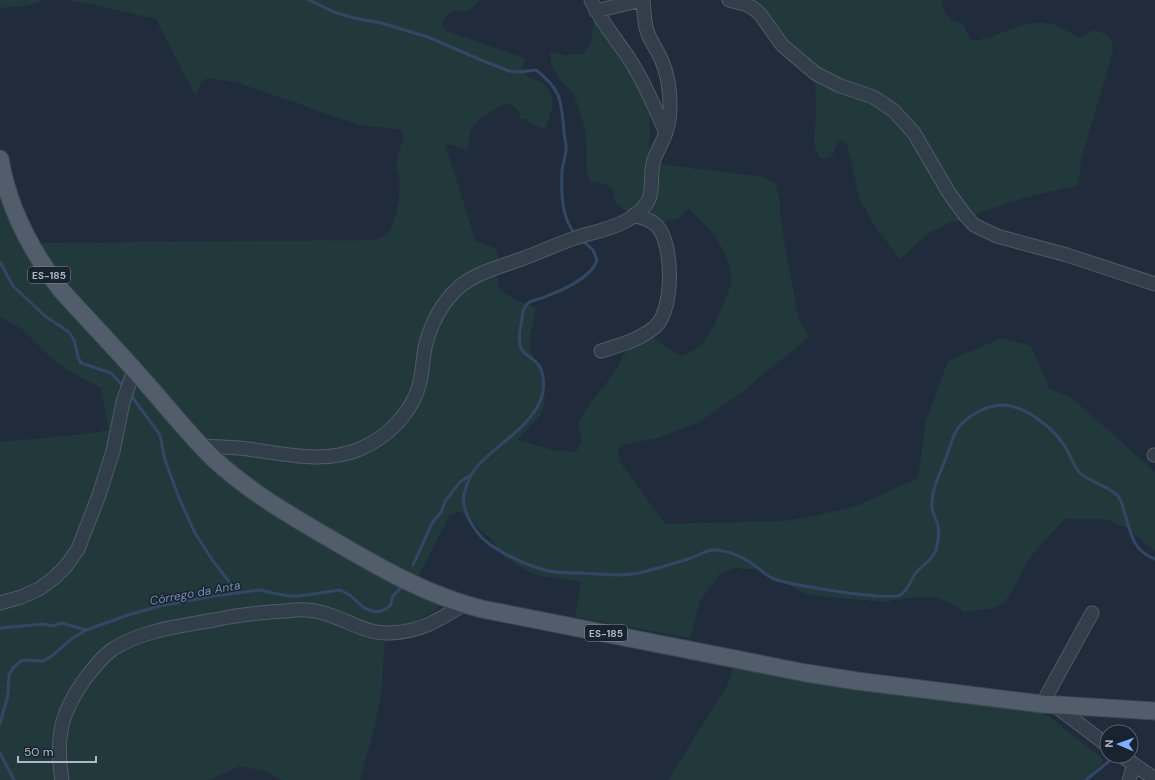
<svg xmlns="http://www.w3.org/2000/svg" width="1155" height="780" font-family="'DM Sans',sans-serif">
<style>
.green{fill:#22393c}
.lines{fill:none;stroke-linecap:round;stroke-linejoin:round}
.stream{stroke:#324764;stroke-width:3}
.minor-casing{stroke:#515b68;stroke-width:15}
.major-casing{stroke:#3d4754;stroke-width:19}
.minor{stroke:#333e4b;stroke-width:13}
.major{stroke:#515d6b;stroke-width:17}
.labels{text-anchor:middle;stroke-width:3;stroke-linejoin:round;paint-order:stroke}
.shield{fill:#19232f;stroke:#818b99;stroke-width:1}
.shield-label{font-size:10px;font-weight:bold;fill:#aeb8c7}
.water-label{font-size:12px;font-style:italic;fill:#748fb2;stroke:#19232f}
</style>
<rect width="100%" height="100%" fill="#202c3b"/>
<!-- green -->
<path class="green" d="M 0,0 L 45,0 L 27,6 L 0,8 Z
M 68,0 L 479,0 C 466,18 458,6 447,15 C 445,17 444,21 442,24 L 447,31 L 526,59 L 522,68 L 528,77 C 558,86 556,105 544,130 L 525,119 L 521,119 C 514,97 503,103 488,114 C 484,117 476,121 473,126 C 469,133 469,142 468,150 L 448,144 L 445,146 L 456,178 L 475,241 C 481,243 490,245 495,249 C 503,257 492,278 500,289 C 508,298 525,303 536,308 L 530,336 L 530,350 L 534,359 L 543,373 L 545,402 L 540,416 L 517,440 L 553,450 L 575,452 C 589,439 574,431 581,418 C 590,401 604,387 615,371 C 621,362 625,351 632,342 C 636,338 643,335 648,332 C 658,342 668,350 682,356 C 704,347 709,337 718,316 C 723,305 729,293 731,282 C 734,266 719,240 709,229 C 703,222 696,216 689,209 L 677,219 L 665,222 L 652,223 L 634,218 L 616,203 L 613,190 L 607,185 L 591,181 L 587,175 L 586,134 L 583,122 L 574,95 L 557,75 L 552,66 L 549,52 L 565,55 L 583,54 L 592,40 L 594,9 L 643,89 L 650,115 L 649,155 L 659,164 L 764,177 L 775,183 L 779,196 L 782,230 L 797,311 L 799,320 L 809,337 L 743,391 L 698,423 L 657,438 L 622,445 L 618,449 L 620,462 L 665,524 L 785,521 L 815,516 L 859,505 L 918,478 L 926,421 L 948,361 L 1002,338 L 1031,346 L 1050,389 L 1072,398 L 1155,472 L 1155,551 L 1127,528 L 1105,519 L 1065,519 L 1033,554 L 1022,571 L 1011,593 L 1003,603 L 994,608 L 964,612 L 957,606 L 935,597 L 907,598 L 884,602 L 808,595 L 760,570 L 733,568 L 719,575 L 700,601 L 690,638 L 575,617 L 581,582 L 536,575 L 505,558 L 491,539 L 480,530 L 467,514 L 458,512 L 450,515 L 418,577 L 404,573 L 305,518 L 223,459 L 57,275 L 36,243 L 377,240 C 380,238 385,237 387,234 C 397,224 401,191 399,177 C 398,172 396,167 397,162 C 398,153 402,144 404,135 L 402,131 L 396,129 L 359,125 L 236,82 L 209,78 L 205,79 L 201,82 L 195,95 L 156,19 L 91,4 Z
M 743,0 L 942,0 L 942,8 L 951,20 L 963,24 L 971,40 C 997,41 1020,19 1046,23 C 1061,25 1068,33 1080,38 L 1092,31 L 1096,30 L 1108,36 L 1112,43 L 1113,51 L 1081,160 L 1079,180 L 1076,186 L 1034,195 L 981,212 L 965,220 L 951,222 L 929,233 L 900,259 L 876,228 L 859,198 L 848,147 L 845,142 L 842,140 L 838,142 L 831,157 L 824,159 L 819,157 C 811,142 815,133 816,117 C 816,102 816,87 813,73 Z
M 0,193 L 53,291 L 63,305 L 198,455 L 216,472 L 284,522 L 409,590 L 443,602 C 433,616 419,618 405,626 C 398,629 392,633 385,637 L 381,695 L 374,730 L 360,780 L 282,780 L 267,772 L 240,766 L 209,780 L 0,780 L 0,442 L 86,434 L 109,430 L 101,391 L 102,389 L 68,370 L 51,358 L 22,329 L 0,317 Z
M 736,660 L 1012,702 L 1047,715 L 1104,760 L 1088,780 L 668,780 L 728,684 Z"/>
<g class="lines">
<!-- stream -->
<path class="stream" d="M 309,0 L 334,12 L 354,18 L 381,23 L 428,37 L 481,60 L 509,71 L 519,72 L 536,70 C 562,90 561,101 564,131 C 564,137 567,144 566,149 C 566,156 563,163 562,170 C 561,191 561,219 576,235
M 582,240 L 593,250 L 597,260 C 592,277 563,290 547,296 C 540,300 529,299 525,307 C 522,312 522,320 521,325 C 519,333 518,343 522,350 C 526,356 533,358 537,363 C 545,372 545,389 541,399 C 530,428 495,445 476,468 C 471,474 467,483 465,491 C 460,504 469,521 477,532 C 490,550 528,566 549,571 C 559,573 571,573 581,573 C 600,574 620,577 639,573 C 655,569 672,564 688,559 C 696,557 704,551 712,550 C 723,549 739,555 748,561 C 757,566 764,575 774,579 C 791,585 887,601 900,595 C 909,590 910,581 915,574 C 921,566 932,561 936,550 C 938,543 939,532 938,525 C 936,519 932,513 932,507 C 931,489 940,474 946,458 C 950,448 952,437 958,428 C 967,416 987,405 1002,405 C 1024,405 1052,427 1064,445 C 1070,454 1073,465 1080,473 C 1091,483 1108,485 1118,496 C 1122,501 1123,508 1125,514 C 1131,534 1133,551 1155,559
M 0,262 L 13,286 L 45,316 L 69,332 L 74,340 L 78,357 L 81,363 L 111,373 L 124,387
M 130,394 L 160,435 L 165,460 L 179,498 L 195,533 L 213,561 L 238,593
M 413,565 L 432,523 L 441,512 L 446,500 L 460,482 L 472,474
M 0,628 L 44,624 L 51,626 L 62,623 L 86,630
M 0,724 L 8,695 L 9,675 L 13,668 L 22,660 L 43,661 L 52,656 L 70,640 L 86,630 L 131,614 L 160,606 L 214,596 L 259,590 L 288,596 L 299,596 L 340,590 L 350,595 L 364,608 L 375,612 L 382,611 L 390,606 L 393,596 L 404,585
M 0,753 L 14,780
M 1086,780 L 1113,758"/>
<defs>
<path id="minor" d="M 591,0 C 601,22 617,40 630,60 C 645,83 655,108 666,133
M 729,0 L 748,5 L 754,9 L 760,14 L 782,45 L 815,73 L 838,85 L 873,97 L 893,110 L 914,133 L 949,193 L 965,215 L 974,225 L 997,236 L 1067,255 L 1155,284
M 596,11 L 642,0
M 601,351 C 620,345 640,340 656,326 C 674,309 674,242 656,225 C 650,219 641,218 634,215
M 201,446 C 216,447 232,447 248,449 C 285,454 324,464 360,449 C 388,437 413,412 420,382 C 423,369 423,355 426,343 C 432,322 441,304 457,289 C 475,272 501,267 524,258 C 541,252 557,244 575,238 C 600,230 631,226 647,203 C 654,192 650,176 653,164 C 655,153 663,143 666,132 C 669,124 670,113 670,105 C 670,90 667,72 661,59 C 657,49 650,41 647,31 C 644,21 644,10 643,0
M 1154,455 L 1155,455
M 0,603 L 21,597 L 39,589 L 54,578 L 66,566 L 78,549 L 99,495 L 113,451 L 123,402 L 134,370
M 1042,704 L 1092,613
M 1053,704 L 1107,745
M 1122,756 L 1155,779
M 62,780 C 55,736 61,711 88,675 C 95,666 103,656 113,649 C 143,630 180,626 214,620 C 238,615 262,612 286,611 C 293,610 300,609 307,610 C 338,612 362,635 391,633 C 422,631 437,621 463,605
M 1129,780 L 1134,765"/>
<path id="major" d="M 0,159 C 8,207 31,251 61,290 C 89,321 119,352 146,383 C 169,409 190,436 215,460 C 251,493 293,517 334,541 C 382,569 429,596 482,609 L 806,673 L 857,681 L 1042,704 L 1155,711"/>
</defs>
<!-- minor casing -->
<use href="#minor" class="minor-casing"/>
<!-- major casing -->
<use href="#major" class="major-casing"/>
<!-- minor -->
<use href="#minor" class="minor"/>
<!-- major -->
<use href="#major" class="major"/>
</g>
<g class="labels">
<!-- shield labels -->
<g class="shield">
<rect x="28" y="267" width="42" height="16" rx="3"/>
<rect x="585" y="625" width="42" height="16" rx="3"/>
</g>
<g class="shield-label">
<text x="49" y="279">ES-185</text>
<text x="606" y="637">ES-185</text>
</g>
<!-- water labels -->
<g class="water-label">
<text transform="translate(195 593) rotate(-10)" y="4">Córrego da Anta</text>
</g>
</g>
<!-- north arrow -->
<g transform="translate(1119 744) rotate(272)"><circle r="19" fill="#19232f" stroke="#555f6c"/>
<path d="M0-3L7 15L0 10L-7 15Z" fill="#7bb1ff"/>
<text y="-6" font-size="11" font-weight="bold" text-anchor="middle" fill="#aeb8c7">N</text>
</g>
<!-- scale -->
<path d="M18 756v6h78v-6" fill="none" stroke="#aeb8c7" stroke-width="2"/>
<text x="24" y="756" font-size="12" fill="#aeb8c7" stroke="#19232f" stroke-width="3" paint-order="stroke">50 m</text>
</svg>
